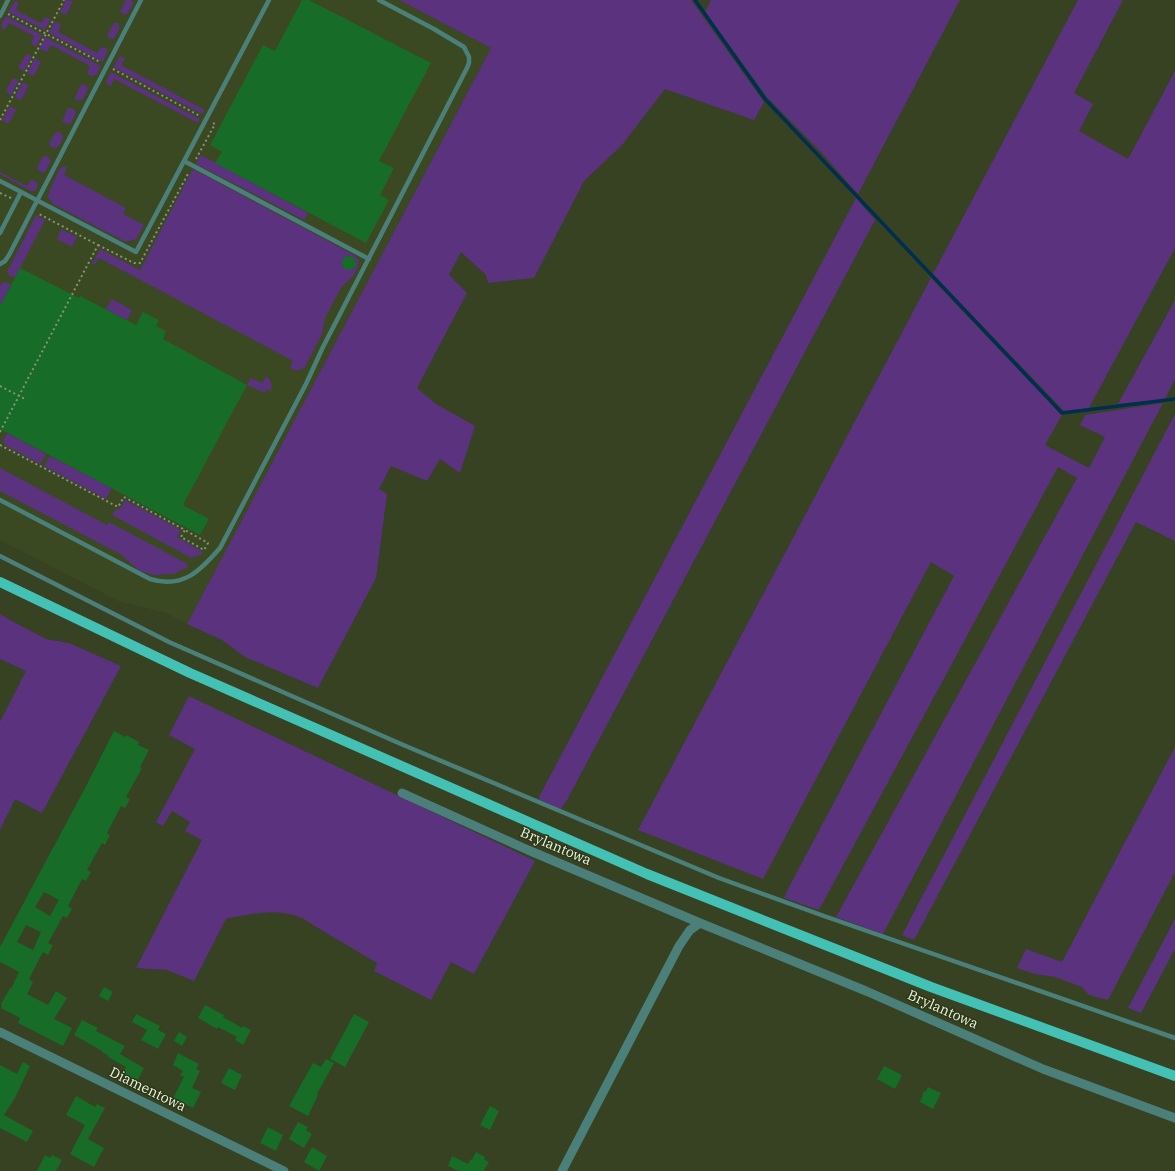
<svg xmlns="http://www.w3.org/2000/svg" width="1175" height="1171" font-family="'IBM Plex Serif',serif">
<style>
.built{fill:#3a4921}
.green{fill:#5a327e;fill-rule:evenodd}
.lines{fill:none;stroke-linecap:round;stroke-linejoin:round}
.stream{stroke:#002e50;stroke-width:3.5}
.building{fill:#176c27;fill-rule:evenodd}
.path{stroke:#889278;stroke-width:2;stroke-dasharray:2 3;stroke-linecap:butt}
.service{stroke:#4b807a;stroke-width:4.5}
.minor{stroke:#4b807a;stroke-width:9}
.primary{stroke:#44c1b5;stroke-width:10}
.labels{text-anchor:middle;stroke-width:3;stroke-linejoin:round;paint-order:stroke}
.street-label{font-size:14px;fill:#eaf3df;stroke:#2c3818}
</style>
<rect width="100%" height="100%" fill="#364222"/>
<!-- built -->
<path class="built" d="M 0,0 L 399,0 L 491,48 L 187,624 L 166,613 L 118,601 L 0,540 Z"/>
<!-- green -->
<path class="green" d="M 66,0 L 73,1 L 66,15 L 60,12 Z
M 126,0 L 131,0 L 133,3 L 128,13 L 125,15 L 120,12 Z
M 399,0 L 691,0 L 764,102 L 754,120 L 665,89 L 622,145 L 584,181 L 534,278 L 488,283 L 486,275 L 461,252 L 449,275 L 467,293 L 417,388 L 436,404 L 475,426 L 460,473 L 440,459 L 427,481 L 391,466 L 379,489 L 387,494 L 376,578 L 318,688 L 245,657 L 222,640 L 187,624 L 491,48 Z
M 711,0 L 960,0 L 858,194 L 821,152 L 767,97 L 705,12 Z
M 1078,0 L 1123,0 L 1074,93 L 1093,104 L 1079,131 L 1128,159 L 1175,71 L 1175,248 L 1089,408 L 1064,411 L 933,274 Z
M 15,1 L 19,2 L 16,10 L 41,23 L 45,17 L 51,19 L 45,30 L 8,12 Z
M 6,16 L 42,35 L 36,47 L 31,44 L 34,36 L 9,23 L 5,29 L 3,30 L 1,25 Z
M 55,21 L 61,25 L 58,32 L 97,53 L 101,47 L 107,48 L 107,52 L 103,62 L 49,33 Z
M 114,23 L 118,23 L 120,27 L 114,39 L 111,39 L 108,37 L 107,35 Z
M 45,37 L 101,66 L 96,75 L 92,76 L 89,75 L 87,72 L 90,66 L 51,45 L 47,52 L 39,49 Z
M 26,54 L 32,56 L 24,71 L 18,68 Z
M 120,56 L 125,58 L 121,65 L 205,110 L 202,114 L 113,67 Z
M 35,58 L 41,62 L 34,76 L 27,73 Z
M 111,72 L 200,119 L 198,123 L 114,79 L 111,86 L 107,84 L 106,81 Z
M 13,78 L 19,80 L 11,95 L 7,93 L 6,91 Z
M 23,82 L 28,85 L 28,87 L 22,99 L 20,100 L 15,97 Z
M 83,84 L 87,86 L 88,89 L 83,99 L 79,101 L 75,99 L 75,97 L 81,85 Z
M 10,106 L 15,109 L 16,110 L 9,123 L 2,121 Z
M 68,108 L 70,108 L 75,110 L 76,113 L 71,123 L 67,124 L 62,121 Z
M 58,131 L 62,134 L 63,138 L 59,146 L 55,148 L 50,146 L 49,144 L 55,133 Z
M 201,155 L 308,213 L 304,220 L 196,164 Z
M 43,156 L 46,156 L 48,157 L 51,161 L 45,172 L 42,173 L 39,171 L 37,168 Z
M 63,167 L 67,167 L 64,175 L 126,208 L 123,214 L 144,225 L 136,239 L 126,242 L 53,204 L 48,197 L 49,192 L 60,168 Z
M 193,169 L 354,255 L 359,260 L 358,267 L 353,276 L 341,288 L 325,318 L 322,334 L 305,367 C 300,371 294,372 290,367 L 293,361 L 99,258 L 95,265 L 92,264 L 100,249 L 140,270 ZM 347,256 L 352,257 C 356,260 357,264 354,268 L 349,270 L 344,268 L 342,264 L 343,259 Z
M 0,172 L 27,186 L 31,180 L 32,180 L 37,182 L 38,186 L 35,191 L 31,191 L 0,174 Z
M 856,198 L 875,220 L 567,800 L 561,809 L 538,799 Z
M 36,215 L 45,220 L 15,278 L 9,275 L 7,272 Z
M 61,229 L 77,237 L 72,247 L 57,239 Z
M 931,278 L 1062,415 L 1045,445 L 1089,468 L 1105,437 L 1080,425 L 1085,415 L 1163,403 L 883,934 L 836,917 L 1077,478 L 1058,467 L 819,910 L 784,898 L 788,889 L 954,576 L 931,562 L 763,879 L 638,830 Z
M 4,282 L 11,284 L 0,306 L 0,286 L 2,283 Z
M 112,299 L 132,310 L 127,320 L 106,309 Z
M 1175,300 L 1175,379 L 1165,399 L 1118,404 Z
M 266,376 C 271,380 273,385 271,391 L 267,389 L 265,393 L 247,385 L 251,378 L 262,383 Z
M 1175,414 L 1175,541 L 1136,522 L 914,940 L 902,935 Z
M 7,433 L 46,454 L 40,464 L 5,445 L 3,441 Z
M 50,456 L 112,488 L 106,499 L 44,466 Z
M 0,468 L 107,525 L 109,522 L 186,563 L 188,567 L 173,574 L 154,575 L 140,571 L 120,554 L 0,491 Z
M 125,500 L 181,530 L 177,537 L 203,552 L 201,555 L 191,558 L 112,515 L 116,509 L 119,510 Z
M 0,614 L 8,619 L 46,639 L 69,643 L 121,666 L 42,813 L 15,799 L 0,830 L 0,722 L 26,671 L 0,659 Z
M 189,696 L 535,861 L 474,974 L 451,962 L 431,1000 L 374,971 L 377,963 L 313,925 C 288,905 254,913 226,919 L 194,981 L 167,970 L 136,968 L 202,840 L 185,831 L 190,822 L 172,811 L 163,826 L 156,822 L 195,749 L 169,735 Z
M 1175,747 L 1175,872 L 1108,1000 L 1089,995 L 1082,987 L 1055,977 L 1035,974 L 1017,968 L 1026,949 L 1062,962 Z
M 1175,919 L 1175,949 L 1141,1013 L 1128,1008 Z"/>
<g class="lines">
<!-- stream -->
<path class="stream" d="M 695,0 L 765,99 L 1062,413 L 1175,399"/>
</g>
<!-- building -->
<path class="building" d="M 302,0 L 309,0 L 431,63 L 379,161 L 394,168 L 380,195 L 389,200 L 366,243 L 215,163 L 222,152 L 210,145 L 263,45 L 275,51 Z
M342 263a7 7 0 1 1 14 0a7 7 0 1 1-14 0Z
M 20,268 L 79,298 L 80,296 L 136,325 L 143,312 L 159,320 L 156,326 L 166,331 L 163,339 L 247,385 L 183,505 L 209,519 L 200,535 L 0,429 L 0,306 Z
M 114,731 L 125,737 L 126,735 L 139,742 L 138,745 L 149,750 L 140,767 L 142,768 L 126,797 L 130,799 L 125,808 L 121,806 L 107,833 L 110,835 L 105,845 L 102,843 L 87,870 L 91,872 L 86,881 L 82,879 L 68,906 L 72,909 L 67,918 L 63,916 L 48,943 L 53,945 L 48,955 L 43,952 L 29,979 L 33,982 L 27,994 L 48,1005 L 56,991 L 67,998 L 54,1019 L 72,1028 L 63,1046 L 18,1023 L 20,1018 L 1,1008 L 2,1005 L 1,1004 L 10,988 L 11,989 L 19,972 L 0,962 L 0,947 L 84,790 ZM 44,892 L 59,900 L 50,916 L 35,907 ZM 26,925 L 41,932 L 33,950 L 17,942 Z
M 104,987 L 113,992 L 108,1001 L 99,996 Z
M 205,1005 L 224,1015 L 223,1017 L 242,1028 L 243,1026 L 251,1030 L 243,1045 L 235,1040 L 237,1037 L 218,1027 L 217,1029 L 198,1018 Z
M 136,1014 L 160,1026 L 158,1030 L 166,1034 L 158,1049 L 141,1040 L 147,1030 L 132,1022 Z
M 354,1014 L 369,1022 L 345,1067 L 330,1059 Z
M 82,1020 L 98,1028 L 96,1031 L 125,1046 L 120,1054 L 144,1068 L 137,1081 L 122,1073 L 126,1067 L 108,1057 L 109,1056 L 102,1052 L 102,1051 L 74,1035 Z
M 179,1032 L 187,1037 L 182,1046 L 174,1041 Z
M 178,1053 L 199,1064 L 196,1069 L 200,1071 L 192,1088 L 201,1092 L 193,1108 L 173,1098 L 184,1077 L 180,1075 L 183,1071 L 173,1065 Z
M 326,1059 L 334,1063 L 317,1094 L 318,1095 L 308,1116 L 289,1106 L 313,1063 L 321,1067 Z
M 23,1062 L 30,1066 L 15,1098 L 4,1115 L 33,1131 L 27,1142 L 0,1128 L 0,1065 L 17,1074 Z
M 884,1066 L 902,1075 L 895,1089 L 877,1079 Z
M 229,1068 L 242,1075 L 235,1090 L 221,1083 Z
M 928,1087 L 941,1093 L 933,1109 L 920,1102 L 924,1091 L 926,1092 Z
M 76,1096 L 95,1107 L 97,1104 L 105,1108 L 88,1139 L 104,1148 L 94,1167 L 70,1154 L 85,1125 L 66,1115 Z
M 490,1106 L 499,1111 L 490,1130 L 480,1125 Z
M 298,1122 L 308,1127 L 306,1130 L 312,1134 L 304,1148 L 289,1139 Z
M 268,1127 L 283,1135 L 276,1151 L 260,1143 Z
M 312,1147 L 327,1156 L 319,1171 L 304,1162 Z
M 476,1152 L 485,1157 L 484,1159 L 489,1162 L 484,1171 L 459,1171 L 448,1166 L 452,1156 L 468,1164 L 471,1159 L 472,1160 Z
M 45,1155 L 50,1158 L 52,1155 L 62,1160 L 56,1171 L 37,1171 Z"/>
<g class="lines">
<!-- path -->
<path class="path" d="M 8,14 L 100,62
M 113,69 L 200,116
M 0,120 L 64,0
M 196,159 L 215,124 L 213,123
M 0,193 L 11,198
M 98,245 L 134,263 L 140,263 L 189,172
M 0,386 L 25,399
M 0,432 L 98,245 L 39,214
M 0,445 L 118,507 L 124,497 L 185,530 L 181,537 L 204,550 L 208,543 L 185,530"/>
<!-- service -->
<path class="service" d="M 0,16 L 8,0
M 184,161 L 369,259
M 0,181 L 136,252 L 269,0
M 0,233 L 21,192
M 0,264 L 5,261 L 9,255 L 141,0
M 0,500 L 150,579 C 183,589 200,571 220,548 L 306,384 L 323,347 L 467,68 L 469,63 L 469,57 L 464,47 L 434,29 L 379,0
M 0,556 L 169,642 L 401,744 L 719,878 L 824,916 L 1175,1038"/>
<!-- minor -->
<path class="minor" d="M 402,793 L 528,850 L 700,923
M 0,1032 L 284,1171
M 562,1171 L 679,946 L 690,930 L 700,923 L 866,991 L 1043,1069 L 1175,1118"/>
<!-- primary -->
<path class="primary" d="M 0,582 L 190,673 L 647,874 L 931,987 L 1175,1076"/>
</g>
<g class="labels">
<!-- street labels -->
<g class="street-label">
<text transform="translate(556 846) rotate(23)" y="5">Brylantowa</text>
<text transform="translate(943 1009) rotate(24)" y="5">Brylantowa</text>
<text transform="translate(148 1089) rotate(26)" y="5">Diamentowa</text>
</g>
</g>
</svg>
